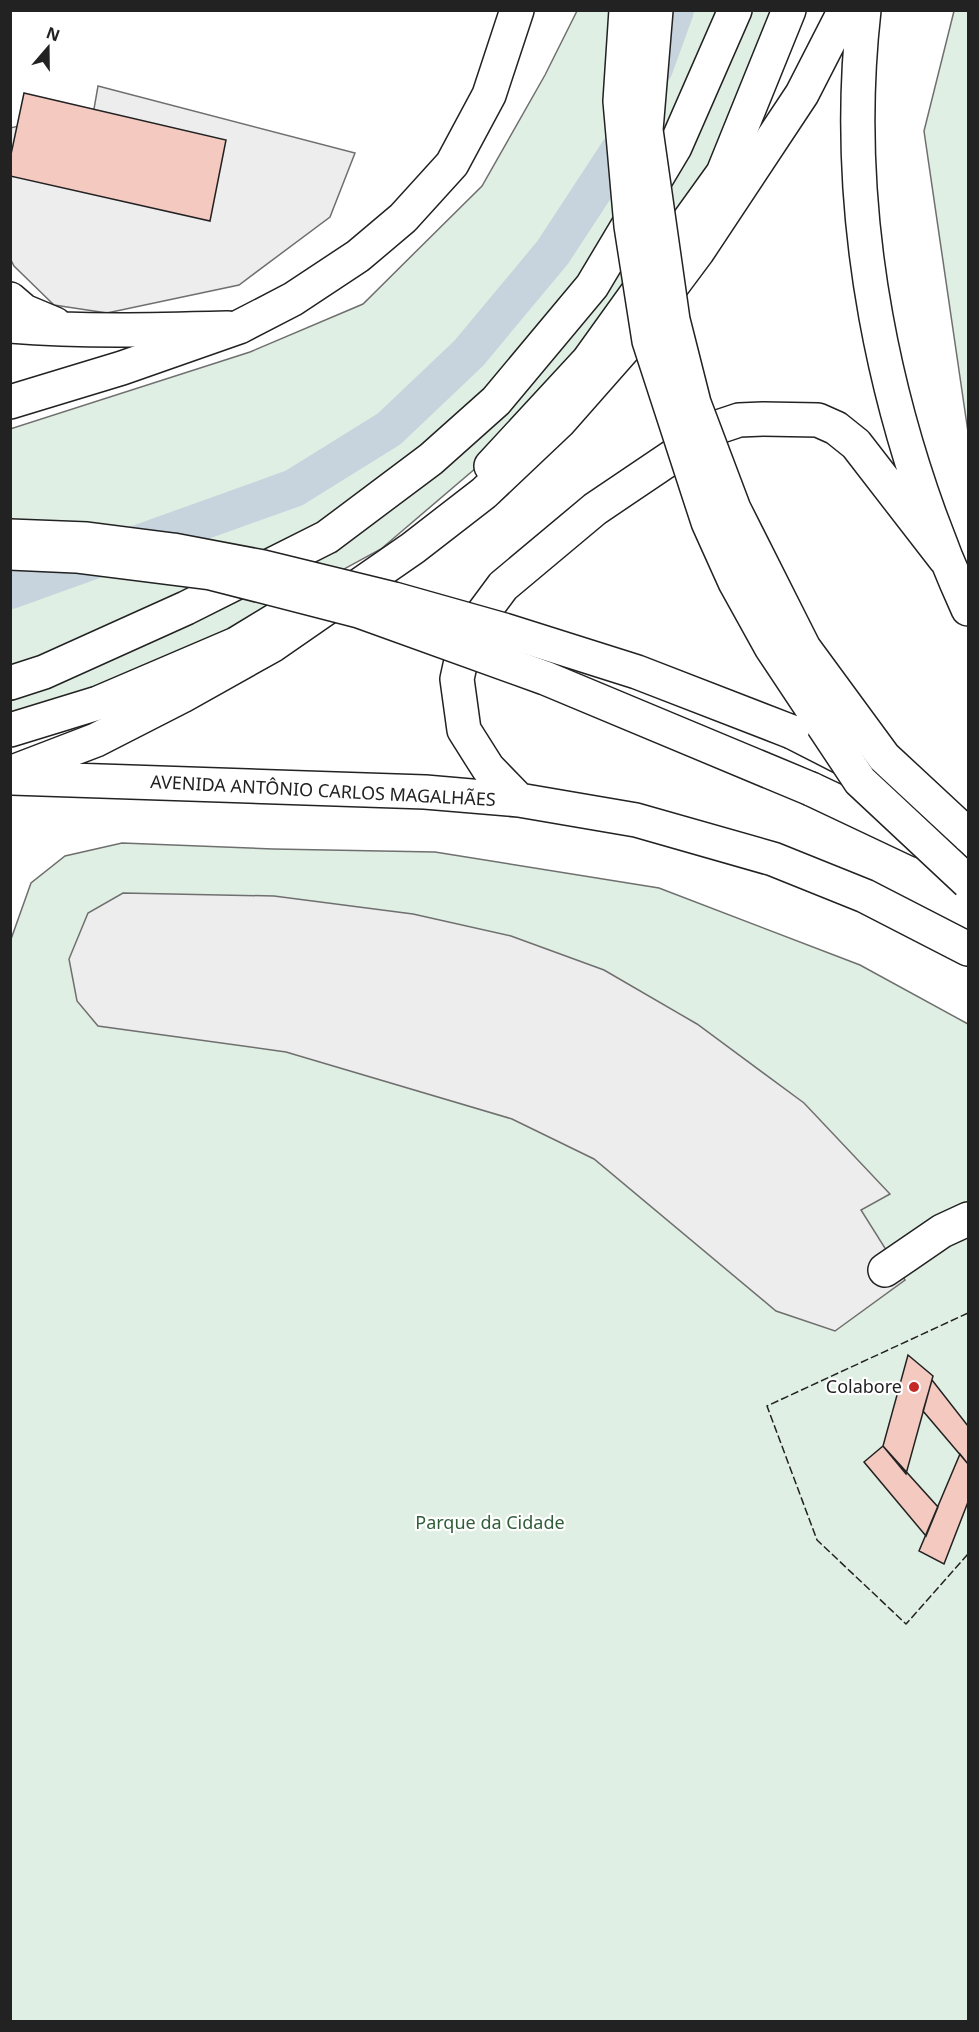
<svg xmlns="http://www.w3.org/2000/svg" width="979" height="2032" font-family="'Noto Sans',sans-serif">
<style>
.green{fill:#e0efe3;stroke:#6f6f6f;stroke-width:1.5}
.parking{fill:#ededed;stroke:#6f6f6f;stroke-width:1.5}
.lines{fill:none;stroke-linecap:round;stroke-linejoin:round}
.canal{stroke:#c7d3dd;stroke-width:38}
.building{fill:#f3c9c0;stroke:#222;stroke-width:1.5}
.minor-casing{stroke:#222;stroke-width:36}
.major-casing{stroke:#222;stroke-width:36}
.minor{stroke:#fff;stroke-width:33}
.major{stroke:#fff;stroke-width:33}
.minor-bridge-casing{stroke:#222;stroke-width:36;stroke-linecap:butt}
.major-bridge-casing{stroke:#222;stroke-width:36;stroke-linecap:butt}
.minor-bridge{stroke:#fff;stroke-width:33}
.major-bridge{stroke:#fff;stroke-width:33}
.fence{stroke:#222;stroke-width:1.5;stroke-dasharray:8 3;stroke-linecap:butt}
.poi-dot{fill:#c62828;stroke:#fff;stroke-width:2}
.labels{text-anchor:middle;stroke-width:4.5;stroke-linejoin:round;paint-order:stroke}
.street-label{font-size:18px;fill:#222;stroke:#fff}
.poi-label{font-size:18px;fill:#222;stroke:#fff;text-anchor:end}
.park-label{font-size:18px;fill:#2f5e38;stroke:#fff}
</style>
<rect width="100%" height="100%" fill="#fff"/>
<!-- green -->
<path class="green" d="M 577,11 L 778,11 L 712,174 L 677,227 L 490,456 L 381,549 L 170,664 L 11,713 L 10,429 L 250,352 L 363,304 L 482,186 L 545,75 Z
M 954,11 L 968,11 L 968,432 L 924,131 Z
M 122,843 L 273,849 L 435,852 L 659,888 L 860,965 L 968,1024 L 968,2021 L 11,2022 L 10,942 L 31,883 L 65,856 Z"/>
<!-- parking -->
<path class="parking" d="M 98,86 L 355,153 L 330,217 L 239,285 L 107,313 L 54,305 L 14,266 L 10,258 L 10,128 L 94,109 Z
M 123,893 L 274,896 L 413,914 L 511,936 L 604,970 L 697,1024 L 804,1103 L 890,1194 L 861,1210 L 905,1280 L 835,1331 L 776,1311 L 594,1159 L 512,1119 L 286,1052 L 98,1026 L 77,1001 L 69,959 L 88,913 Z"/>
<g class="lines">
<!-- canal -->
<path class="canal" d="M 654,68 L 675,10
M 10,590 L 294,488 L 389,429 L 469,353 L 553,252 L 629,136 L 634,122"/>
</g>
<!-- building -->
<path class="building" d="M 24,93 L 226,140 L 210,221 L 10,176 L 10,159 Z
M 908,1355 L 933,1376 L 906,1474 L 883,1446 Z
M 932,1380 L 968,1426 L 968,1464 L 923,1411 Z
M 883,1446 L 938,1507 L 926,1536 L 864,1462 Z
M 960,1454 L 968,1464 L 968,1502 L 944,1564 L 919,1551 Z"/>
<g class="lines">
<defs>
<path id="minor" d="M 10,299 L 24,311 L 55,324
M 10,326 C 83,332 155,330 228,328
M 491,466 L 588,361 L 723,173 L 789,10
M 10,683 L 44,672 L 186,608 L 327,537 L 431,459 L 496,401 L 592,286 L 675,147 L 735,10
M 10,730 L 98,703 L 236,644 L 328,588
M 811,789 L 921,841
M 885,1270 L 942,1231 L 968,1219"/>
<path id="major" d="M 864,10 C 841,213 884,424 968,609
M 10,402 L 122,368 L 239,327 L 293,299 L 358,256 L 403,218 L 452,164 L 489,95 L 517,10
M 792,732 L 921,798
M 10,773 L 96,740 L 182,696 L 273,645 L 413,548 L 484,493 L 559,422 L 633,338 L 698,251 L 802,94 L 845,10
M 12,778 L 425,792 L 519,800 L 636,820 L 773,859 L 865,896 L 968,949
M 519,800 L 488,768 L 464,730 L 457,679 L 464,647 L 483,613 L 503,586 L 595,509 L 715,428 L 739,420 L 763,419 L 818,420 L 836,428 L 856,444 L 945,559"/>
</defs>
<!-- minor casing -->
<use href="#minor" class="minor-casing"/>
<!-- major casing -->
<use href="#major" class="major-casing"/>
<!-- minor -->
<use href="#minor" class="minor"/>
<!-- major -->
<use href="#major" class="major"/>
<defs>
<path id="minor-bridge" d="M 656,10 L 646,130 L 673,320 L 694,403 L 734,509 L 804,648 L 884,757 L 968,835
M 10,553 L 76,556 L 211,573 L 359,611 L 545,678 L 811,789"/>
<path id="major-bridge" d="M 626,10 L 620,101 L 631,226 L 649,341 L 708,522 L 735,582 L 771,647 L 860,781 L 968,882
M 10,536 L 87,539 L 173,550 L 263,567 L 394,599 L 504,630 L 637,672 L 792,732"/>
</defs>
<!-- minor-bridge casing -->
<use href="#minor-bridge" class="minor-bridge-casing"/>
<!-- major-bridge casing -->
<use href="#major-bridge" class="major-bridge-casing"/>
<!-- minor-bridge -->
<use href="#minor-bridge" class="minor-bridge"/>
<!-- major-bridge -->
<use href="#major-bridge" class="major-bridge"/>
<!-- fence -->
<path class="fence" d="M 968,1313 L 767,1406 L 817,1540 L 906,1624 L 968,1554"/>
</g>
<!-- markers -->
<circle class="poi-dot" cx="914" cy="1387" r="6"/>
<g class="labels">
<!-- street labels -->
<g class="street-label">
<text transform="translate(323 791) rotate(3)" y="6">AVENIDA ANTÔNIO CARLOS MAGALHÃES</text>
</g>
<!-- poi labels -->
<g class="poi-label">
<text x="902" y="1393">Colabore</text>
</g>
<!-- park labels -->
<g class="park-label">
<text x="490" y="1529">Parque da Cidade</text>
</g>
</g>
<!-- border -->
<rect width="979" height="2032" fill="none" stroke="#222222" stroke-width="24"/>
<!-- north arrow -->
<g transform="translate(48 48) rotate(20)" stroke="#ffffff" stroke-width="4.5" paint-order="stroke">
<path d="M0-4.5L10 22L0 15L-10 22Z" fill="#222222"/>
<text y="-9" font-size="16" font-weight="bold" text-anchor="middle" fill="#222222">N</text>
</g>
</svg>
